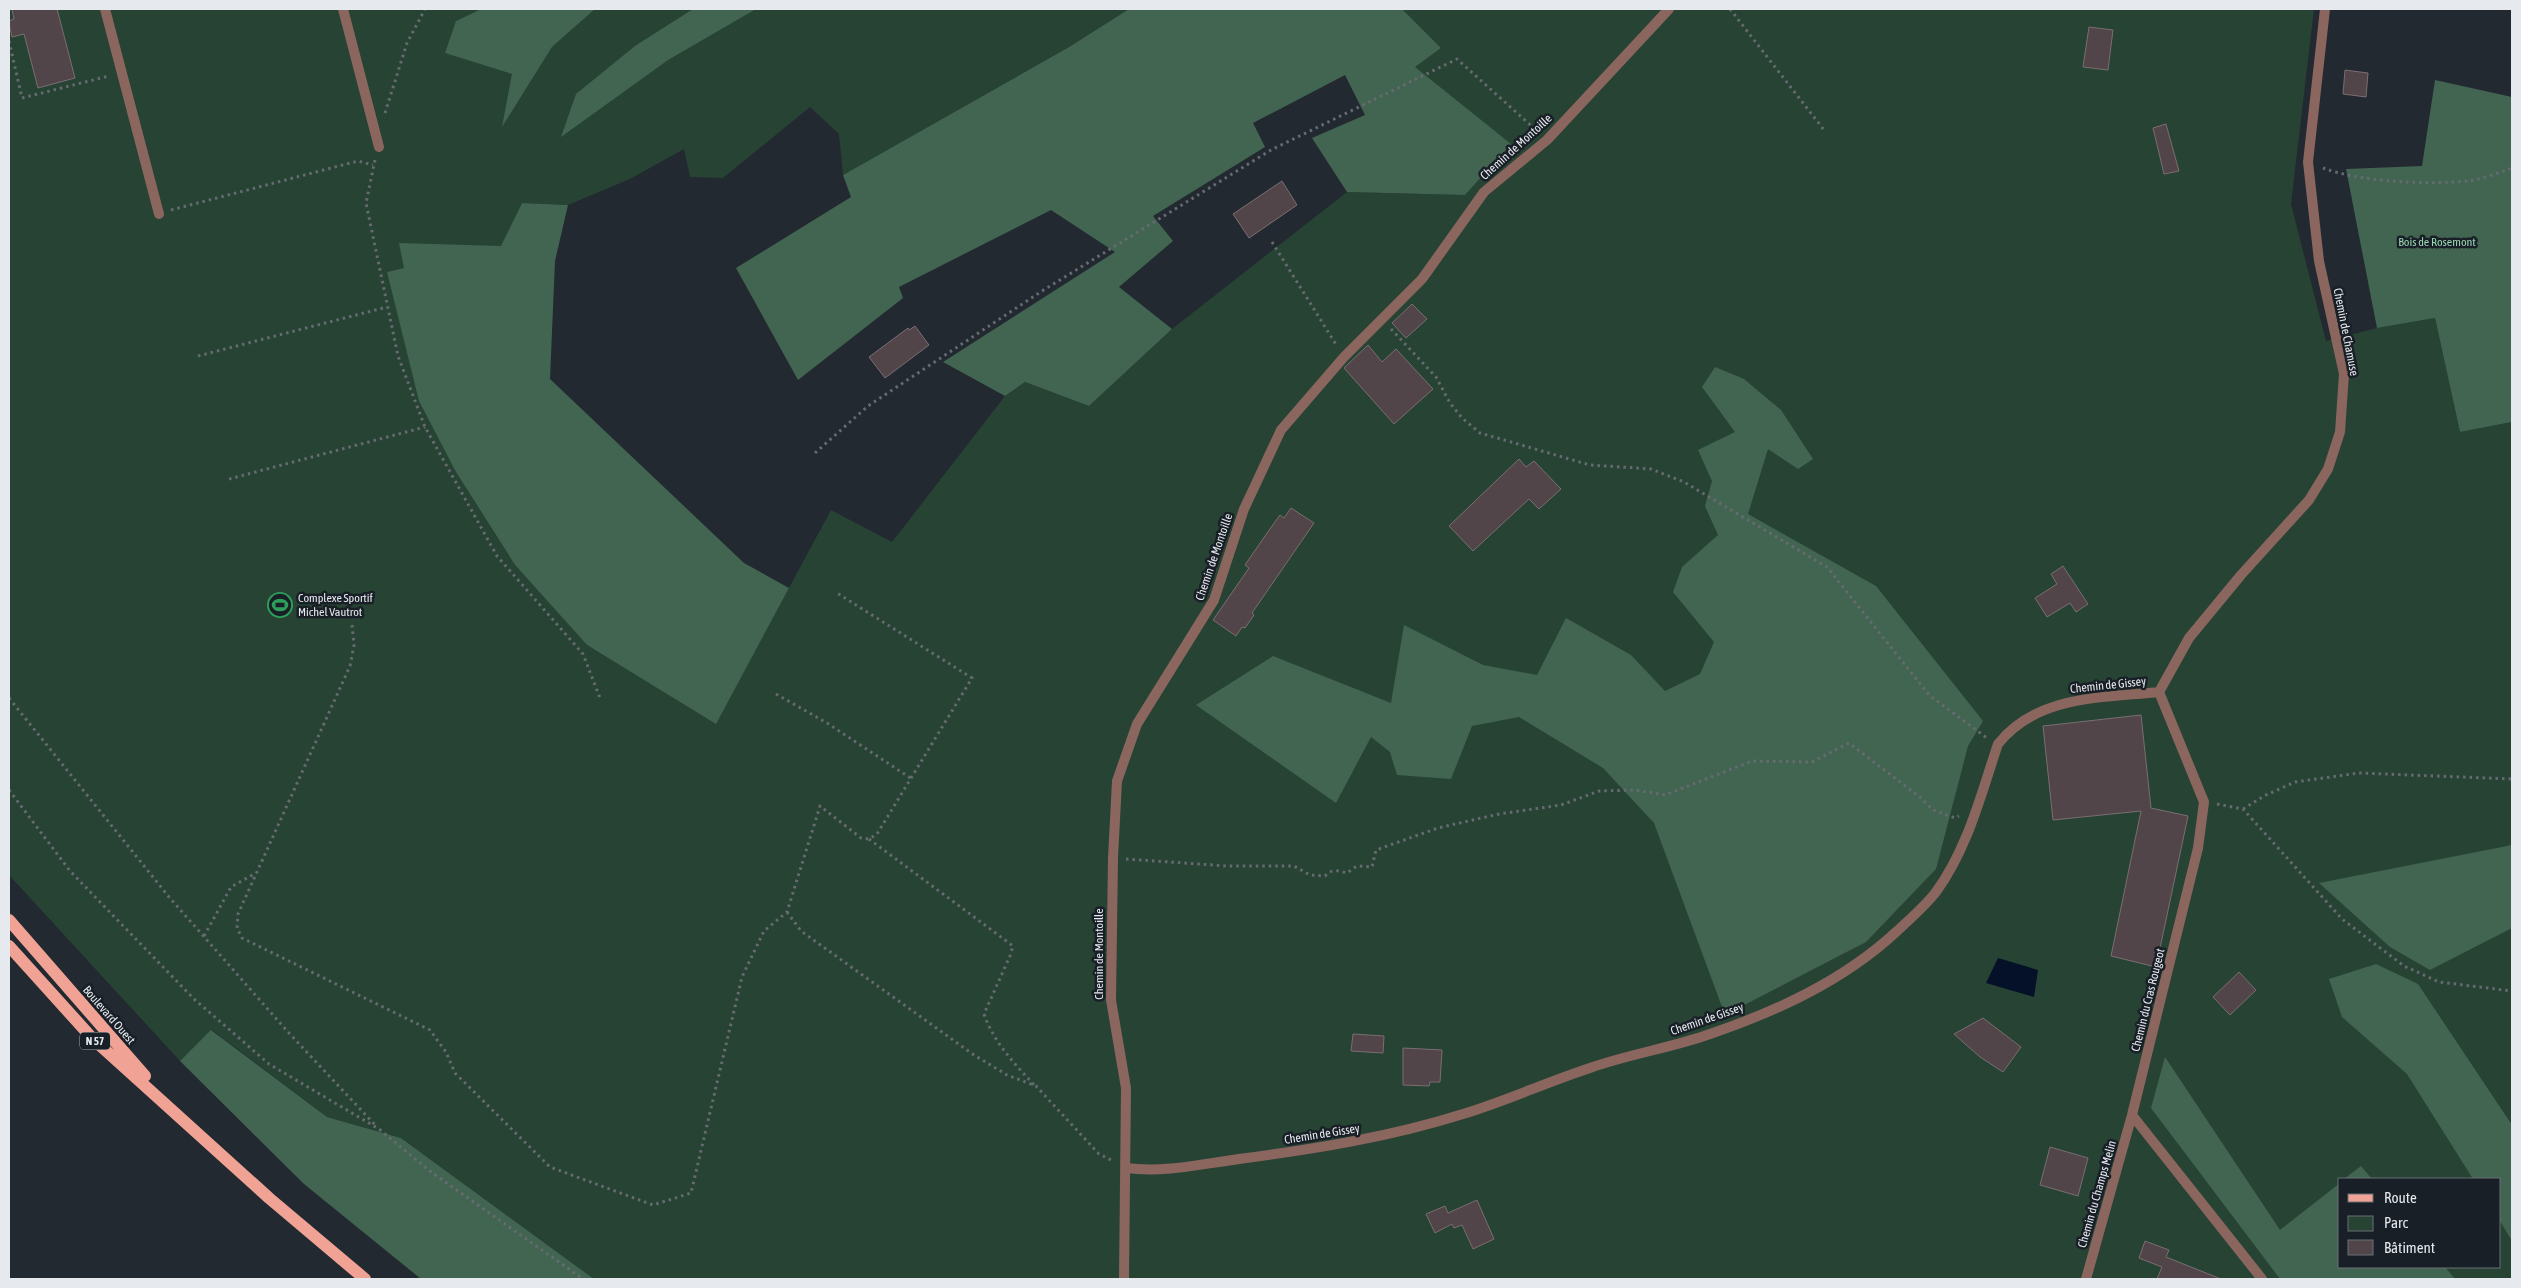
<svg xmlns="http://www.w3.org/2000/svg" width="2521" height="1288" font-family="'Asap Condensed',sans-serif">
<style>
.green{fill:#274334;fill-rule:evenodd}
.forest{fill:#426551}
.water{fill:#041128}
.building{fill:#51454a;stroke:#7a6e72}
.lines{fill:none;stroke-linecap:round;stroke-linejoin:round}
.path{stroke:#656b71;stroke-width:3;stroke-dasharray:2.5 4;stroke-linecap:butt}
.service{stroke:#8b665e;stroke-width:10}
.minor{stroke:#8b665e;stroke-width:10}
.primary{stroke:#f0a394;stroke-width:12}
.labels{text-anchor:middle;stroke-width:5;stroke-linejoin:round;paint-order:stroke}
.shield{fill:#191f26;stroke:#a8adb3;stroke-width:1}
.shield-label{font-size:11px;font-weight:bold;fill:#e6eaef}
.street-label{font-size:12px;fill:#e6eaef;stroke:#191f26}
.park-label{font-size:12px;fill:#99d7b2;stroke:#191f26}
.poi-label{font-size:12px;fill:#e6eaef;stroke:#191f26;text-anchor:start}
</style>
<rect width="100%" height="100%" fill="#222930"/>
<!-- green -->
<path class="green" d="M 9,9 L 481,9 L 456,21 L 513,74 L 503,125 L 552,47 L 595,9 L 1129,9 L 1069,47 L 843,175 L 839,134 L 810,107 L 723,178 L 690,177 L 684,149 L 630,179 L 568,205 L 522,203 L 501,247 L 387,272 L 456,472 L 515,565 L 587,645 L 716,723 L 831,510 L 892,542 L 1005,396 L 1025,382 L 1089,406 L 1172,329 L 1347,192 L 1465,195 L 1510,144 L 1414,67 L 1441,48 L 1402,9 L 2314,9 L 2291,204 L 2326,341 L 2377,328 L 2435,318 L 2460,432 L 2512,422 L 2512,1279 L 594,1279 L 401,1138 L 327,1117 L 212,1030 L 180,1061 L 9,875 ZM 2340,1179 L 2500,1179 L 2500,1267 L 2340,1267 Z"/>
<!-- forest -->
<path class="forest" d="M 481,9 L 595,9 L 552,47 L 502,127 L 512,74 L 445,53 L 456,21 Z
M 693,9 L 756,9 L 668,60 L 561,137 L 576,94 L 635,46 Z
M 1129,9 L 1402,9 L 1441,48 L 1415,67 L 1511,144 L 1465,195 L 1347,192 L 1312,138 L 1365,115 L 1345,75 L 1253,123 L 1265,147 L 1153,216 L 1173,241 L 1119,287 L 1172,329 L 1089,406 L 1025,382 L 1005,396 L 943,362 L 1115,252 L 1051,210 L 899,287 L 903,298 L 798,380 L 736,268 L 851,197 L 843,175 L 1069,47 Z
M 2435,80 L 2512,97 L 2512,422 L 2460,432 L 2435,318 L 2377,328 L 2346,169 L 2422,166 Z
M 522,203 L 568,205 L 555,261 L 550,379 L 744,563 L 789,588 L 716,724 L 587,645 L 515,565 L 456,472 L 419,401 L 387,272 L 404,268 L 399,243 L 501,246 Z
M 1715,367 L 1744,379 L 1781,410 L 1813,459 L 1798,469 L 1768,449 L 1748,514 L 1876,586 L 1983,721 L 1968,746 L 1936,869 L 1866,942 L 1725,1015 L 1654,823 L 1603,768 L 1519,717 L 1472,726 L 1451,779 L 1397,775 L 1390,752 L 1371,737 L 1336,803 L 1196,705 L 1273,656 L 1391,703 L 1404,625 L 1483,665 L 1537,675 L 1566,618 L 1631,655 L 1665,691 L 1700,674 L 1714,642 L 1673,592 L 1682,567 L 1718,535 L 1705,506 L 1712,481 L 1698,450 L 1735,432 L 1702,387 Z
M 2512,845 L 2512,928 L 2430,970 L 2390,947 L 2319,883 Z
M 2376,964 L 2418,984 L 2512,1125 L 2512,1241 L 2500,1221 L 2500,1179 L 2473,1179 L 2407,1074 L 2342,1017 L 2329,979 Z
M 211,1030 L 327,1117 L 401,1138 L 594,1279 L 421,1279 L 304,1184 L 180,1061 Z
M 2165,1057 L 2280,1230 L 2340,1183 L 2340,1267 L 2445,1267 L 2455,1279 L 2280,1279 L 2151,1108 Z
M 2361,1166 L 2372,1179 L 2344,1179 Z"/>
<!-- water -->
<path class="water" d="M 1998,958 L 2038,970 L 2034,997 L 1986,983 Z"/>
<!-- building -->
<path class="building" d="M 12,9 L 57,9 L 75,78 L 38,88 L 24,34 L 12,37 L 9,23 L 9,21 L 14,19 Z
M 2089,27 L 2113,30 L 2108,70 L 2083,67 Z
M 2345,70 L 2368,73 L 2366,97 L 2343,94 Z
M 2166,124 L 2179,171 L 2164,174 L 2153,128 Z
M 1282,181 L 1297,205 L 1249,238 L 1233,214 Z
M 1412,304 L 1427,319 L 1406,338 L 1392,323 Z
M 915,326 L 929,345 L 885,378 L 869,357 L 908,328 L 909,330 Z
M 1368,345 L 1382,362 L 1396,349 L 1433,389 L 1394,424 L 1344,368 Z
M 1519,459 L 1526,467 L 1534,461 L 1561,489 L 1539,509 L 1529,499 L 1473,551 L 1449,526 Z
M 1291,508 L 1314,523 L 1252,613 L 1254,615 L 1245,628 L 1242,627 L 1236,636 L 1213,620 L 1249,568 L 1245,565 L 1265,536 L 1280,515 L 1284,518 Z
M 2063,566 L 2088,604 L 2076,612 L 2070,603 L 2047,617 L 2035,598 L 2057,584 L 2051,574 Z
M 2141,715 L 2151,808 L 2188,816 L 2156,967 L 2111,956 L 2141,811 L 2053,820 L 2043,726 Z
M 2239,972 L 2256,990 L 2230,1015 L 2213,997 Z
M 1983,1018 L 2021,1047 L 2003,1072 L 1980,1057 L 1954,1034 Z
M 1353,1034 L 1384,1036 L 1383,1053 L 1351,1051 Z
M 1403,1048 L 1442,1050 L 1440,1082 L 1430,1082 L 1429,1086 L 1403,1085 Z
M 2050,1147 L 2088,1158 L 2078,1196 L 2040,1185 Z
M 1477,1200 L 1494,1239 L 1473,1249 L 1462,1225 L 1454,1228 L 1452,1224 L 1435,1233 L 1426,1214 L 1445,1206 L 1448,1213 Z
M 2145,1241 L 2169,1250 L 2166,1257 L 2221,1279 L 2157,1279 L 2162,1267 L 2139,1258 Z"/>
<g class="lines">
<!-- path -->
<path class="path" d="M 1730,9 L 1824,130
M 9,41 L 22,98 L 109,76
M 385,113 L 407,43 L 425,9
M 375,160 L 366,203 L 398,356 L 425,427 L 497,556 L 583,654 L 600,698
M 2323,168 C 2360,182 2428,185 2468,181 C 2482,179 2498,173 2512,168
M 171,210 L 358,161 L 373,165
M 1272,242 L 1337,346
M 1391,329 L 1436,377 L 1450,403 L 1462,418 L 1480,433 L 1590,465 L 1651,469 L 1684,482 L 1827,567 L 1929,695 L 1987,738
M 198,356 L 387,307
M 815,453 L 868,406 L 1042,291 L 1271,150 L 1457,59 L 1537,131
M 229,479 L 425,427
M 352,625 L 354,645 L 350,666 L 238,914 L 237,928 L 242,938 L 430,1030 L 446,1052 L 455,1073 L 550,1167 L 653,1205 L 691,1193 L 742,977 L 764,931 L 787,912 L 820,806 L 861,838 L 869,839 L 877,834 L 972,678 L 837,593
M 776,694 L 827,723 L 912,779
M 9,698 L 169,897 L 288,1032 L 377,1127
M 9,790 L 70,871 L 194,999 L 269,1064 L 379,1129 L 431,1172 L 583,1279
M 2217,804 L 2243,809 L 2342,919 L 2404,966 L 2439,982 L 2512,991
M 2243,809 L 2264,796 L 2295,782 L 2359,773 L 2512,779
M 869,839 L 1013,946 L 1010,956 L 984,1014 C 994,1043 1015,1064 1035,1086
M 1126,859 L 1227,866 L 1294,866 L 1310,875 L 1325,876 C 1332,868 1339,871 1347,873 L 1357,866 L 1372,867 L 1376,850 L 1438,828 L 1499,814 L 1561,805 L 1599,791 L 1635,790 L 1665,795 L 1752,761 L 1812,762 L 1849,743 L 1921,798 L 1933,810 L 1955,818 L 1959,816
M 787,912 L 801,931 L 974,1055 L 1007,1075 L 1036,1086 L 1099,1154 L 1111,1160
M 204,936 L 231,887 L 256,873"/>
<!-- service -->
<path class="service" d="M 105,9 L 159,214
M 343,9 L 379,147"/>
<!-- minor -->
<path class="minor" d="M 2159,692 L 2189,638 L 2241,575 L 2309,500 L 2328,469 L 2340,432 L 2344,374 L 2319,261 L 2308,162 L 2325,9
M 2132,1115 L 2262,1279
M 1126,1168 C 1164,1173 1202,1164 1239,1159 C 1315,1149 1390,1137 1463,1114 C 1506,1101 1547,1082 1590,1068 C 1629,1054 1671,1048 1710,1034 C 1777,1011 1843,981 1896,932 C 1909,920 1925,906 1936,892 C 1968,848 1981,794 1998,744 C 2037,695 2102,698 2159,692
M 1124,1279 L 1126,1088 L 1111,1000 L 1113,858 L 1117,781 L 1137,724 L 1214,600 L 1244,509 L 1281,430 L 1344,357 L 1422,279 L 1484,192 L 1547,140 L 1669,9
M 2086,1279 L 2132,1115 L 2198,848 L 2204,802 L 2159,692"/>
<!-- primary -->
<path class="primary" d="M 9,920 L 145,1076
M 9,946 L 92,1038 L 269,1198 L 365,1279"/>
</g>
<!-- icons -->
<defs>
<symbol id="stadium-ring" viewBox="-11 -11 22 22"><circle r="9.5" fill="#191f26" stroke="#2e9e5b" stroke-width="1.5"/><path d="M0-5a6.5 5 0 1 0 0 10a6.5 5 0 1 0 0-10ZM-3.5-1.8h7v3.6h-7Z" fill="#2e9e5b"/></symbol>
</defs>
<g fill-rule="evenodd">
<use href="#stadium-ring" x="266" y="591" width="28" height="28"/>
</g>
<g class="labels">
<!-- shield labels -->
<rect class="shield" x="80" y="1032.5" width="30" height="17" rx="4"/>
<g class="shield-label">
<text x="95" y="1045">N 57</text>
</g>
<!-- street labels -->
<g class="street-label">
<text transform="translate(1516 147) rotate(-42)" y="4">Chemin de Montoille</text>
<text transform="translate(2346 332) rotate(79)" y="4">Chemin de Chamuse</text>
<text transform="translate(1214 557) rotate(-71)" y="4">Chemin de Montoille</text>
<text transform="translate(2108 685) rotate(-6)" y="4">Chemin de Gissey</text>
<text transform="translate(1099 954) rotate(-90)" y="4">Chemin de Montoille</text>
<text transform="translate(2148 1000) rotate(-76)" y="4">Chemin du Cras Rougeot</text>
<text transform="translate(109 1015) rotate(49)" y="4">Boulevard Ouest</text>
<text transform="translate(1707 1019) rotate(-19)" y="4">Chemin de Gissey</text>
<text transform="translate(1322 1134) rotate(-9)" y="4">Chemin de Gissey</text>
<text transform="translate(2097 1194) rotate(-74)" y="4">Chemin du Champs Melin</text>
</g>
<!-- park labels -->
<g class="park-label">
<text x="2437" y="246">Bois de Rosemont</text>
</g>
<!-- poi labels -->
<g class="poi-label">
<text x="298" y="602">Complexe Sportif<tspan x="298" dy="14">Michel Vautrot</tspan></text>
</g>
</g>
<!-- border -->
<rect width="2521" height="1288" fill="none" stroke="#e6eaef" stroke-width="20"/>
<!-- legend -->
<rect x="2338" y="1178" width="162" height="90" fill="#191f26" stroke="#6b7076"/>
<rect x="2348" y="1194" width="25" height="8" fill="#f0a394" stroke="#6b7076"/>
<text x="2384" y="1203" font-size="15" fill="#e6eaef">Route</text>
<rect x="2348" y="1216" width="25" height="15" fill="#274334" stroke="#6b7076"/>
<text x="2384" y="1228" font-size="15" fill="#e6eaef">Parc</text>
<rect x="2348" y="1240" width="25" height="15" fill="#51454a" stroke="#6b7076"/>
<text x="2384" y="1253" font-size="15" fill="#e6eaef">Bâtiment</text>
</svg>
